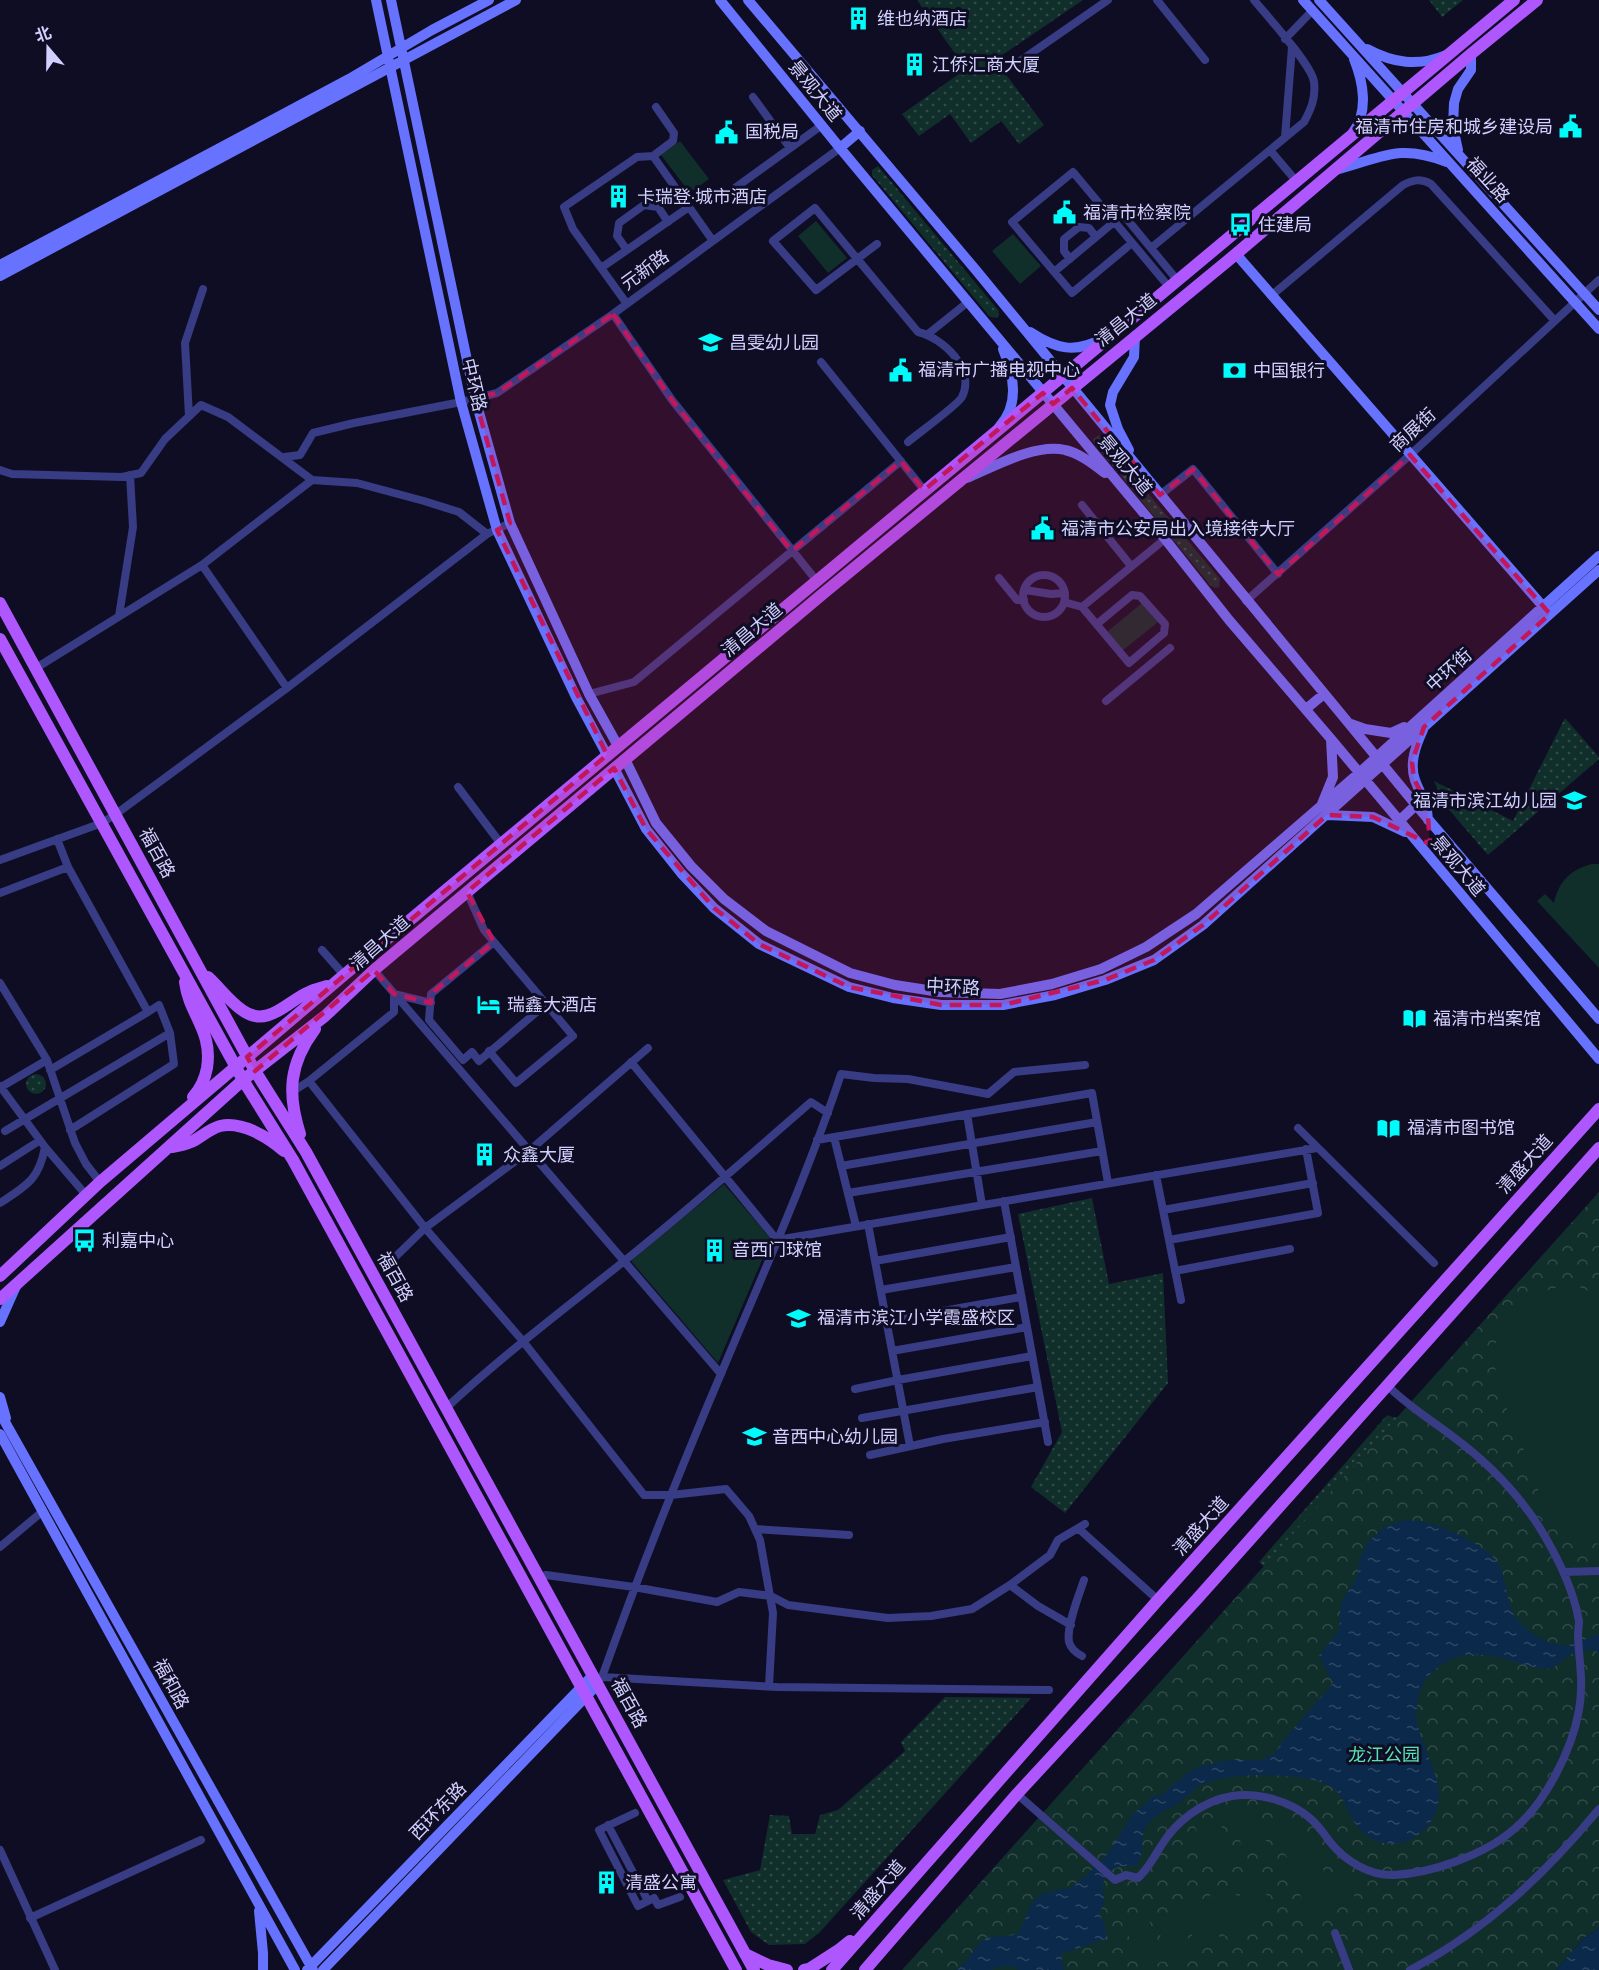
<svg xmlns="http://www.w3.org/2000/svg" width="1599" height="1970" font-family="'Titillium Web','Noto Sans SC',sans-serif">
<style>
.grass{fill:url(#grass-dots)}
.forest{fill:url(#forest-crowns)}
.pitch{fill:#102e2a}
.water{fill:url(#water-ripples)}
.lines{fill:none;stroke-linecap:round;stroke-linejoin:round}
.street{stroke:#373c84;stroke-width:8}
.secondary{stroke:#6772ff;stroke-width:10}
.primary{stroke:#af57ff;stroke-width:12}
.marked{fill:#c2185b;fill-opacity:0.2;stroke:#c2185b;stroke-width:4.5;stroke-dasharray:12 8;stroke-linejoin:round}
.labels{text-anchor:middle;stroke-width:6;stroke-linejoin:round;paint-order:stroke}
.poi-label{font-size:18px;fill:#d1d0ff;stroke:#0f0d24;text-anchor:start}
.street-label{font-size:18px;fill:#d1d0ff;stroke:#0f0d24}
.park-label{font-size:18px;fill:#59e2b2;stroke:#0f0d24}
</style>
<defs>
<pattern id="grass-dots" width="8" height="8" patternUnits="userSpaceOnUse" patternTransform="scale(1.5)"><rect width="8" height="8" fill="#102e2a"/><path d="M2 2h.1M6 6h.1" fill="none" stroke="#324b4a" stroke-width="1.8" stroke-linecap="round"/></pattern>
<pattern id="forest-crowns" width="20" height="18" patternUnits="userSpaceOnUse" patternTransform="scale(1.5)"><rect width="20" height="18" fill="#102e2a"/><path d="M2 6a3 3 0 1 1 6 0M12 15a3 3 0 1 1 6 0" fill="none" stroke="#324b4a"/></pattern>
<pattern id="water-ripples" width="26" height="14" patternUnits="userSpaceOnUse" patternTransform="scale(1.5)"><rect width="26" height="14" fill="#0b294a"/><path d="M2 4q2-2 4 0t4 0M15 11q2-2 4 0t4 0" fill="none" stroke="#2e4765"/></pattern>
</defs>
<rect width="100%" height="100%" fill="#0f0d24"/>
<!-- grass -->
<path class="grass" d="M 917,0 L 1083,0 L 995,60 L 1044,125 L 1019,144 L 1001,121 L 971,143 L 950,114 L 919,136 L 902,114 L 966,69 Z
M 1429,0 L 1463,0 L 1442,17 Z
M 878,166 L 999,311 L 998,318 L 990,317 L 872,175 L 872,170 Z
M 1099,435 L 1220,579 L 1219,587 L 1215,588 L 1211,586 L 1094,443 L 1093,439 Z
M 1565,718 L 1599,757 L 1599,759 L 1488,855 L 1445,805 L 1434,781 L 1513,821 Z
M26 1084a10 10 0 1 1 20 0a10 10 0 1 1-20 0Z
M 1092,1198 L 1109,1284 L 1163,1273 L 1168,1383 L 1065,1513 L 1031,1487 L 1062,1432 L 1018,1214 Z
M 1387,1415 L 1392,1417 L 1403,1417 L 1271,1573 L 1259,1562 Z
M 945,1697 L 1031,1698 L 819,1933 L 805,1944 L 769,1945 L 751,1932 L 723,1880 L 760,1870 L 770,1815 L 789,1816 L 792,1834 L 815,1834 L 820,1815 L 838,1810 L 905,1751 L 901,1742 Z"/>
<!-- forest -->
<path class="forest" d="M 1599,1192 L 1599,1928 L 1583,1939 L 1556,1970 L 902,1970 Z"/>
<!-- pitch -->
<path class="pitch" d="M 680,141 L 709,179 L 690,193 L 661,155 Z
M 816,221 L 847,258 L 828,273 L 798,236 Z
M 1013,234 L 1041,266 L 1020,284 L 992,251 Z
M 1142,603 L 1158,622 L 1122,651 L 1107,632 Z
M 1592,864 L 1599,864 L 1599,968 L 1537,901 L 1545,894 L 1554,903 C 1558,882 1571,869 1592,864 Z
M 724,1184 L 771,1239 L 718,1363 L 631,1261 Z
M 1575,1285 L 1599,1296 L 1599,1544 C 1578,1538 1559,1529 1546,1510 C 1543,1504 1541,1496 1538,1489 C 1532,1473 1526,1457 1521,1442 C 1513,1421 1501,1399 1497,1377 C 1485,1321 1522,1289 1575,1285 Z
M 1253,1805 L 1268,1846 L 1245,1854 L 1230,1813 Z
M 1218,1817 L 1233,1858 L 1210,1867 L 1195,1826 Z
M 1295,1817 L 1307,1849 L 1286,1856 L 1274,1824 Z
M 1315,1847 L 1337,1908 L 1309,1918 L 1286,1857 Z
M 1259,1876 L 1275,1917 L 1252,1926 L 1236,1885 Z
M 1347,1876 L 1356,1902 L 1343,1907 L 1333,1882 Z
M 1233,1886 L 1248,1928 L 1225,1936 L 1210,1895 Z
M 1205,1898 L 1220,1939 L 1197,1948 L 1181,1907 Z
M 1177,1909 L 1193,1950 L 1169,1959 L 1154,1918 Z
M 1149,1920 L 1164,1961 L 1141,1969 L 1126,1928 Z"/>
<!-- water -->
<path class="water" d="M 1403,1520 C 1434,1520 1460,1534 1485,1550 C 1508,1567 1503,1585 1511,1608 C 1517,1627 1547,1647 1568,1645 C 1578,1644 1589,1637 1599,1634 L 1599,1654 L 1594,1649 C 1587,1651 1579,1651 1572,1654 C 1562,1658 1558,1669 1545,1669 C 1538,1669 1530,1666 1523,1664 C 1499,1657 1471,1649 1448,1661 C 1432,1669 1422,1681 1418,1699 C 1417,1708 1415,1717 1418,1726 C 1425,1758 1454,1793 1429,1824 C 1423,1832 1414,1839 1404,1842 C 1395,1845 1385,1844 1377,1841 C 1345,1829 1352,1797 1328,1785 C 1303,1772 1228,1772 1203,1784 C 1193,1789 1187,1798 1178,1804 C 1168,1810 1155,1814 1148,1824 C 1138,1837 1147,1851 1136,1866 C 1109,1864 1098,1876 1105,1902 L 1099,1913 L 1105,1925 L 1106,1939 L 1061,1954 L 1064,1970 L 1018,1970 L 1017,1967 L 1001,1966 L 990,1970 L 955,1970 C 971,1962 972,1947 985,1939 C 994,1935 1008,1937 1018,1934 L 1032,1903 L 1041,1894 L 1071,1887 L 1086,1876 L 1108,1853 L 1133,1814 L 1156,1794 L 1160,1796 L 1190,1771 L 1202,1766 L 1229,1760 L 1261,1760 L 1273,1754 L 1281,1746 L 1280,1744 L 1333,1683 L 1319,1656 L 1339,1630 L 1341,1602 L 1357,1577 L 1360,1560 L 1367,1543 L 1383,1528 Z
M 1599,1928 L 1599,1970 L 1556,1970 L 1583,1939 Z"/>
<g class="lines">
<!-- street -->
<path class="street" d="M 1157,0 L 1205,60
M 1285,39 L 1312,11
M 1013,66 L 1108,0
M 753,97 L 790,148
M 1285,137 L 1292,47
M 1270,150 L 1297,182
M 653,156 L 673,141 L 674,133 L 656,107
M 735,188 L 822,125
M 1117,207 L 1178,281
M 1132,243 L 1072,293 L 1012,222 L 1073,172 C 1103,208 1134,245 1164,281
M 877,244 L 816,290 L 773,241 L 815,208 L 918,332 C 943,338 976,369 962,397 C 959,404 916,435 908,442
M 1151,248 L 1304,122 C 1311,109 1316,98 1314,82 C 1312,65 1267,16 1254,0
M 627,250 L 617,236 L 619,223 L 644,205 L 658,207 L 668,222
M 1070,259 L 1064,251 L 1064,239 L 1079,227 L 1089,228 L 1096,237
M 601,268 L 689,207
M 1054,272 L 1114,222
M 1271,296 L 1403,185 C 1413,180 1420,178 1431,184 L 1555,321
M 627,304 L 573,229 L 564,207 L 637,157 L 653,156 L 713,241
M 613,314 L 672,400 L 816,580
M 928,334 L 968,302
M 821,362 L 924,490
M 189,416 L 185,343 L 203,289
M 284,457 L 300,455 L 313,433 L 354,423 L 461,402 L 497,393 L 613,314 L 840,148
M 0,470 L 12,474 L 122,477 L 141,473 L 165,439 L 201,405 L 228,417 L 312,480 L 357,483 L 424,501 L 459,512 L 487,534
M 1160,495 L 1193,469 L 1278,574
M 1082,505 L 1131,566
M1023 596a21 21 0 1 1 42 0a21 21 0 1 1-42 0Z
M 999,578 L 1017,600 L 1024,600
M 1025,590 L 1051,594 L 1065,593
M 1246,601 L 1410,455 L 1599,280
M 1064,602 L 1082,607 L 1129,663 L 1164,633 L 1165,624 L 1140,596 L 1132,595 L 1097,624
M 1082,607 L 1165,539
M 119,616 L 133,527 L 130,475
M 36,668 L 202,565
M 287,688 L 202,565 L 312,480
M 589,694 L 634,682 L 901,461
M 1106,701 L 1170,648
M 458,787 L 501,844
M 0,860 L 102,823 L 116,814 L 287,688 L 487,534 L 510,523
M 467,892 L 484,930 L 494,942
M 0,893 L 68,867
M 322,950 L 344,975
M 374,970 L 721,1374
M 0,983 L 47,1060 L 75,1143 L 86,1164 L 100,1182
M 489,1051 L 516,1083 L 573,1036 L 494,942 L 431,994 L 429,1020 L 463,1060 L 472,1052 L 479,1061 L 546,1004
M 631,1062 L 777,1240 L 1317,1148
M 50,1070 L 148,1012 L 68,867 L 57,839
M 309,1081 L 394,1012 L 394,994 L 431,1003
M 0,1086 L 45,1147 C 39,1180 26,1186 0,1203
M 1,1087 L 47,1060
M 292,1088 L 295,1090 L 309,1081 L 425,1228 L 522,1340 L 644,1495 L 671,1495 L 726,1489 L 749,1516 L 760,1540 L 773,1613 L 769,1686
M 967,1114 L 982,1205
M 1298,1128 L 1434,1263
M 70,1130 L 174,1064 L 170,1033 L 159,1005 L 148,1012
M 5,1131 L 170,1033
M 834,1137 L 856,1226
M 817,1140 L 1092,1093 L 1108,1183
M 45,1147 L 86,1195
M 0,1166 L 39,1141
M 841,1166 L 1097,1122
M 1156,1175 L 1181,1300
M 848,1193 L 1102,1151
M 1004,1201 L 1048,1442
M 1163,1210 L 1313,1183
M 868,1224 L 910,1446
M 1169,1240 L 1318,1213 L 1306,1149
M 875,1261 L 1011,1237
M 386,1266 L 425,1228 L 529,1151 L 648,1048
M 1175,1271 L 1290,1249
M 881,1290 L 1016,1267
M 887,1321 L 1021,1297
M 892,1351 L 1027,1327
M 855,1389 L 898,1380 L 1032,1356
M 446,1408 C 502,1356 563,1310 623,1262 C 687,1211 749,1156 811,1102 L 828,1113
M 862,1418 L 1038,1387
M 870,1455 L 943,1439 L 1045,1422
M 1078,1528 L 1158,1600
M 756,1529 L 849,1535
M 0,1547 L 43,1511
M 1564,1572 L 1599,1571
M 546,1575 L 634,1587 L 717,1602 L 739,1592 L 771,1596 L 788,1605 L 888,1618 L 931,1616 L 972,1609 L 1010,1585 L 1050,1555 L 1058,1540 L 1085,1524
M 1010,1585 L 1038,1606 L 1071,1625
M 1082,1656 C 1076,1653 1071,1649 1069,1642 C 1066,1627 1079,1595 1084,1580
M 602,1677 L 777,1687 L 1049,1690
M 595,1680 L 602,1677 C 639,1573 680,1470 723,1369 C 764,1271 808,1174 841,1074 L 874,1078 L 908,1079 L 988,1094 L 1014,1072 L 1085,1065
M 1017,1794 L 1115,1880 L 1126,1875 L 1138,1878 C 1149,1868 1153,1858 1161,1846 C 1176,1821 1203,1801 1232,1796 C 1259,1792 1291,1801 1311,1819 C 1319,1826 1324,1834 1330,1842 C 1345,1861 1370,1876 1394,1875 C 1432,1873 1484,1855 1513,1830 C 1545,1804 1572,1750 1579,1710 C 1584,1681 1579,1663 1578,1635 C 1578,1630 1579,1626 1579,1621 C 1573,1587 1556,1554 1538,1525 C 1515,1490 1486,1461 1452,1436 C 1430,1419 1406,1405 1386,1384
M 635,1813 L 599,1830 L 638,1906 L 654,1898 L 658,1905 L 680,1897
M 608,1825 L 648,1901
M 0,1850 L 55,1970
M 30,1918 L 201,1840
M 1335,1933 L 1349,1970
M 1410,1970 C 1485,1931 1545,1874 1599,1809"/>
<!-- secondary -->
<path class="secondary" d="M 376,0 L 461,402 L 497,530 L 577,699 L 607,755
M 391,0 L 475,398 L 510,523 L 589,694 L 618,746
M 720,0 L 840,148 L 1161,534 L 1229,620 L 1331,739 L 1599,1059
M 748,0 L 975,269 L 1416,805 L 1599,1019
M 1303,0 L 1599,329
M 1319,0 L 1599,310
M 1367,49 C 1393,63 1418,67 1446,55
M 1353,132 C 1369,112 1363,81 1354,59
M 840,148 L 860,131
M 1458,150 L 1453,127 L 1454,103 L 1458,89 L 1471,70 L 1471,54
M 1335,170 C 1383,158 1397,143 1447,162
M 1236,254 L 1547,611
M 0,265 L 349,79 L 432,30 L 489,0
M 0,276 L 516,0
M 1030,332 C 1056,349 1075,354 1104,338
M 999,427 C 1020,404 1014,376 1003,349
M 1129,450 L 1118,429 L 1110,405 L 1113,392 L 1134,357 L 1135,336
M 967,478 C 993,467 1036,443 1065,450 C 1079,453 1093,464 1105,473
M 1306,709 L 1324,694
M 1351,724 L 1365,729 L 1391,733 L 1404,727
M 1423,730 C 1416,745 1409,763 1415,780 C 1421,797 1427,800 1428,820
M 625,759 L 656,823 L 691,866 L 724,899 L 766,931 L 850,973 L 895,985 L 940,992 L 1000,994 L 1052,984 L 1101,969 L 1146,947 L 1196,914 L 1359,773 L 1599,556
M 614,768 L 646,829 L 681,873 L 714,908 L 759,944 L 849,987 L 893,998 L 941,1005 L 1003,1005 L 1055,995 L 1105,980 L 1154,960 L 1203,925 L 1599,570
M 1322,804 L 1333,777 L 1331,739
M 1327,815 L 1373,817 L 1405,832
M 1399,821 L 1416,805
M 0,1322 L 17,1284
M 0,1397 L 6,1418
M 0,1413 L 313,1970
M 0,1434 L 295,1970
M 259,1911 L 263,1953 L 263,1970
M 307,1970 L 593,1675
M 323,1970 L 598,1684"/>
<!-- primary -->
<path class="primary" d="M 0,603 L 255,1071 L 306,1152 L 754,1970
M 0,639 L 243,1080 L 293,1160 L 736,1970
M 208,977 C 219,987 230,1002 242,1010 C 268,1029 287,1001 309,992 C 315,989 321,988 327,986
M 185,982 C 189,1015 213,1030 207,1068 C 205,1079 200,1089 193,1097
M 300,1134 C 287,1093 289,1064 315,1029
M 172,1147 C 178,1146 185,1145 191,1142 C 200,1138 209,1129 220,1126 C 242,1121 268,1137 284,1151
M 0,1276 L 100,1182 L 344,975 L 1514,0
M 0,1299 L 243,1080 L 325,1016 L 374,970 L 825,592 L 1236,254 L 1471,54 L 1537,0
M 745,1954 L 768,1965 L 787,1970
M 804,1970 L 809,1969 L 840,1949 L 850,1941
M 832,1970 L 1158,1600 L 1599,1109
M 865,1970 L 1017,1794 L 1197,1599 L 1599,1148"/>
</g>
<!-- marked area -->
<path class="marked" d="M 613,314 L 672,400 L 792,551 L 901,461 L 924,490 L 1043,393 L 1053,404 L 1072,388 L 1160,495 L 1193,469 L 1278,574 L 1410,455 L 1550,614 L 1424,727 L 1412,762 L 1414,779 L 1427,804 L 1430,844 L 1373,817 L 1327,815 L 1203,925 L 1154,960 L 1105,980 L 1003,1005 L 941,1005 L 849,987 L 759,944 L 714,908 L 646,829 L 614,768 L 467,892 L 494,942 L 431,994 L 431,1003 L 394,994 L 374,970 L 255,1071 L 247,1057 L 607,755 L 497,530 L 510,523 L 475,398 L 497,393 Z"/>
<!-- icons -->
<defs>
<symbol id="building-bare" viewBox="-9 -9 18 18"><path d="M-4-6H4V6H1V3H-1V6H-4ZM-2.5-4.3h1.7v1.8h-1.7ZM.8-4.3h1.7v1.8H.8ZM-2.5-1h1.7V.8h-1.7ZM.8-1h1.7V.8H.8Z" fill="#00fbfb" stroke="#0f0d24" stroke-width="2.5" paint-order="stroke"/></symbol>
<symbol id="civic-bare" viewBox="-9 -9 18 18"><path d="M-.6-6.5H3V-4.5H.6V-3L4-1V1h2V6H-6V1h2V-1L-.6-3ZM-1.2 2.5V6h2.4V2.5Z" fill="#00fbfb" stroke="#0f0d24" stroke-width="2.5" paint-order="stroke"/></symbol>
<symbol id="bus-bare" viewBox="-9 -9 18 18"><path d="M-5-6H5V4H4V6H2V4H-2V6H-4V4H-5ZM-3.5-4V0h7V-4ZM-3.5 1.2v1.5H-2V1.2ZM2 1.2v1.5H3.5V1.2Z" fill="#00fbfb" stroke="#0f0d24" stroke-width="2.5" paint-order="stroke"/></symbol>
<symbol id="school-bare" viewBox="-9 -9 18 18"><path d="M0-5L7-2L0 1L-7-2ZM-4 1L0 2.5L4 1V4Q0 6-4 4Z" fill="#00fbfb" stroke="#0f0d24" stroke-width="2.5" paint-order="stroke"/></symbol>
<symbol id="bank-bare" viewBox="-9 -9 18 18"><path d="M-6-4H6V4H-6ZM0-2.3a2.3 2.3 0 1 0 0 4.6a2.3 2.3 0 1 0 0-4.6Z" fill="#00fbfb" stroke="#0f0d24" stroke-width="2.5" paint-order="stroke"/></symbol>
<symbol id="hotel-bare" viewBox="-9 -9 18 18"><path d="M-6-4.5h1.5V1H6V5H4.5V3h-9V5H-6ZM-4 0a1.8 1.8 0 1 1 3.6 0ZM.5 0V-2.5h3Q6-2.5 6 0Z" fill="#00fbfb" stroke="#0f0d24" stroke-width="2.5" paint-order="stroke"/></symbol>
<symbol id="library-bare" viewBox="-9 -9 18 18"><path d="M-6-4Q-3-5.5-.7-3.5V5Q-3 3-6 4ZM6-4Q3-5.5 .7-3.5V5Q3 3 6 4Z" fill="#00fbfb" stroke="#0f0d24" stroke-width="2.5" paint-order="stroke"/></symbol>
</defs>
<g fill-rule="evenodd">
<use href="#building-bare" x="842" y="2" width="33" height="33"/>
<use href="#building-bare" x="898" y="48" width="33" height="33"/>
<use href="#civic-bare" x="1554" y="110" width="33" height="33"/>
<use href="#civic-bare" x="710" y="116" width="33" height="33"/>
<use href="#building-bare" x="602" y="180" width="33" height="33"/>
<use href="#civic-bare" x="1048" y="196" width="33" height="33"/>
<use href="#bus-bare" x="1224" y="208" width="33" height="33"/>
<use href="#school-bare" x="694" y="326" width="33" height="33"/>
<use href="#civic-bare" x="884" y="354" width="33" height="33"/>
<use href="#bank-bare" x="1218" y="354" width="33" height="33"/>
<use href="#civic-bare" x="1026" y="512" width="33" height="33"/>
<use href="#school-bare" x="1558" y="784" width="33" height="33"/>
<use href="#hotel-bare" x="472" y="988" width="33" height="33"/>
<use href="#library-bare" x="1398" y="1002" width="33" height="33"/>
<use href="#library-bare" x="1372" y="1112" width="33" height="33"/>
<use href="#building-bare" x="468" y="1138" width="33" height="33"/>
<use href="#bus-bare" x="68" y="1224" width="33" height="33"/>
<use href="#building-bare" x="698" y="1234" width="33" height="33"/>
<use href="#school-bare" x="782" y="1302" width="33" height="33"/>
<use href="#school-bare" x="738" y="1420" width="33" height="33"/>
<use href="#building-bare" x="590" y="1866" width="33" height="33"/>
</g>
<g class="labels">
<!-- poi labels -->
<g class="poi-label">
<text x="877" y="25">维也纳酒店</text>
<text x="932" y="71">江侨汇商大厦</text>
<text x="1553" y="133" text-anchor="end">福清市住房和城乡建设局</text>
<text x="745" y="138">国税局</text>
<text x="637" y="203">卡瑞登·城市酒店</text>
<text x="1083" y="219">福清市检察院</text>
<text x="1258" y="231">住建局</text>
<text x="729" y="349">昌雯幼儿园</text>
<text x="918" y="376">福清市广播电视中心</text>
<text x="1253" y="377">中国银行</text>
<text x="1061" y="535">福清市公安局出入境接待大厅</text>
<text x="1557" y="807" text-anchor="end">福清市滨江幼儿园</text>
<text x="507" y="1011">瑞鑫大酒店</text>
<text x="1433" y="1025">福清市档案馆</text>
<text x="1407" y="1134">福清市图书馆</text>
<text x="503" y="1161">众鑫大厦</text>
<text x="102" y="1247">利嘉中心</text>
<text x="732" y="1256">音西门球馆</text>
<text x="817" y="1324">福清市滨江小学霞盛校区</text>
<text x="772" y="1443">音西中心幼儿园</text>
<text x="625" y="1889">清盛公寓</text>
</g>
<!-- street labels -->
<g class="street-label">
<text transform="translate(815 91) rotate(51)" y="6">景观大道</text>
<text transform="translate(1488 180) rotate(48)" y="6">福业路</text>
<text transform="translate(645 270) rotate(-36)" y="6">元新路</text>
<text transform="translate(1126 320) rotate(-39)" y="6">清昌大道</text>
<text transform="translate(474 385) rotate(77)" y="6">中环路</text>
<text transform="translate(1413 430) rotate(-43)" y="6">商展街</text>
<text transform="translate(1125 465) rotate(50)" y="6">景观大道</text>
<text transform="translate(752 630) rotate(-40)" y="6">清昌大道</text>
<text transform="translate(1449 670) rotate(-42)" y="6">中环街</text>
<text transform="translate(157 853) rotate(61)" y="6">福百路</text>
<text transform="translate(1458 866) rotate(50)" y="6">景观大道</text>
<text transform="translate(380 943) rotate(-41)" y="6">清昌大道</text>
<text transform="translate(953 987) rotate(3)" y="6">中环路</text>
<text transform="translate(1525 1164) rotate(-48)" y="6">清盛大道</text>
<text transform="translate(395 1277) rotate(61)" y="6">福百路</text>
<text transform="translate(1201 1526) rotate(-48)" y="6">清盛大道</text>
<text transform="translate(171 1684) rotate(61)" y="6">福和路</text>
<text transform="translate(629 1703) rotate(61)" y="6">福百路</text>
<text transform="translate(438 1811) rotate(-46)" y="6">西环东路</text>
<text transform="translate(878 1890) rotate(-49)" y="6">清盛大道</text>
</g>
<!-- park labels -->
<g class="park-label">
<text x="1384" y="1761">龙江公园</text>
</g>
</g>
<!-- north arrow -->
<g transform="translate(48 48) rotate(340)" stroke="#0f0d24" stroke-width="4.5" paint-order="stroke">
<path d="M0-4.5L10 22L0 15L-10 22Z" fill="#d1d0ff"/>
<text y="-9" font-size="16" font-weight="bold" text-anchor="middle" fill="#d1d0ff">北</text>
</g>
</svg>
